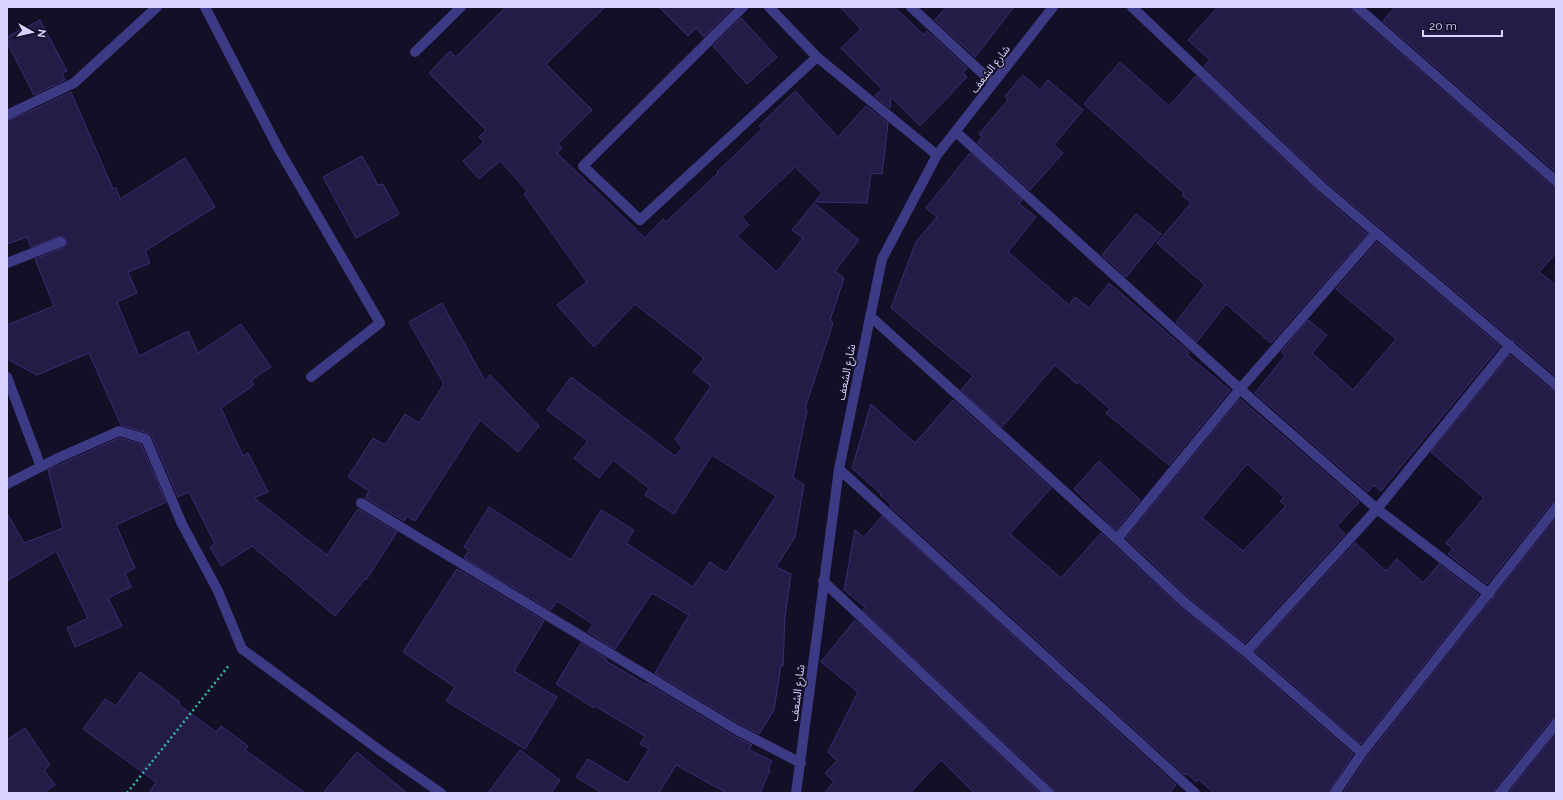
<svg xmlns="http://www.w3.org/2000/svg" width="1563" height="800" font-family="Raleway,'Noto Sans Arabic',sans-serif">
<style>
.building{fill:#241b47;stroke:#3b2d73;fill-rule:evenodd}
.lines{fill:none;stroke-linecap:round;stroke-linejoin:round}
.path{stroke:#2fb8b0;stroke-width:2.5;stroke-dasharray:2 3;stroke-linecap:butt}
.minor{stroke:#3d3a85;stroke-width:10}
.labels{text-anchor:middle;stroke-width:3;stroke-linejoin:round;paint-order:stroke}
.street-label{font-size:11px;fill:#d9d4ff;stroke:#130f26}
</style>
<rect width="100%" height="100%" fill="#130f26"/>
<!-- building -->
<path class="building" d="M 506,7 L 605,7 L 546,64 L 592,110 L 558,144 L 562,148 L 557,153 L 645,238 L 663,219 L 666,222 L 718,173 L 717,172 L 762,129 L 759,126 L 795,91 L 838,137 L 866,106 L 888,123 L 882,174 L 871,173 L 867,203 L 815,202 L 822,193 L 795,167 L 742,217 L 749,225 L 737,236 L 777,272 L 803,238 L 792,230 L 814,203 L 859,240 L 835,271 L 844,278 L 830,320 L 833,323 L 805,408 L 807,410 L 793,478 L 804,485 L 795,537 L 776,567 L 791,574 L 785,617 L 783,666 L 781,665 L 774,710 L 759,734 L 740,724 L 655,673 L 689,615 L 652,593 L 615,649 L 588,632 L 593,624 L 557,601 L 551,610 L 464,558 L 469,550 L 464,547 L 489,507 L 571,560 L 601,510 L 634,530 L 626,543 L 693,587 L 710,562 L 726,573 L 776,496 L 712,455 L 674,514 L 645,495 L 649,488 L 613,460 L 599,478 L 574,458 L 588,441 L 547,410 L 571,377 L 675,456 L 682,448 L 675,439 L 711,386 L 693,372 L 704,358 L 635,304 L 594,347 L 557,305 L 587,282 L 524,194 L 527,191 L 500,161 L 479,179 L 463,161 L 484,142 L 479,137 L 486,130 L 429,73 L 450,51 L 456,57 Z
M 659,7 L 732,7 L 733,8 L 704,37 L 696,28 L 688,36 Z
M 840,7 L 894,7 L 924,35 L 927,31 L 967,68 L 963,73 L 967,77 L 920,126 L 891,97 L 890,108 L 875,96 L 882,89 L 841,48 L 861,29 Z
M 946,7 L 1014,7 L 975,57 L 935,20 Z
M 1218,7 L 1351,7 L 1353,12 L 1552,186 L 1556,187 L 1556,253 L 1539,272 L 1556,285 L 1556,376 L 1326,182 L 1204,66 L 1210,60 L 1188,40 Z
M 1395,7 L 1556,7 L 1556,172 L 1383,21 Z
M 741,18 L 777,57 L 747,84 L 713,46 Z
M 40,20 L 67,71 L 62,73 L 65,80 L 34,95 L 7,42 L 7,37 Z
M 1120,62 L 1169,106 L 1196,76 L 1318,192 L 1367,234 L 1271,343 L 1226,304 L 1197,342 L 1176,322 L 1205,285 L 1157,243 L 1191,203 L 1182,195 L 1184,193 L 1084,104 Z
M 1023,75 L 1040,90 L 1048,80 L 1083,110 L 1054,145 L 1063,153 L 1030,190 L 978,143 L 982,137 L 979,134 L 1008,100 L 1005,96 Z
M 71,92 L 113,189 L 116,188 L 120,199 L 185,158 L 215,207 L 145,251 L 150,263 L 128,272 L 137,293 L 117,302 L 139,356 L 188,331 L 198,353 L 241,324 L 271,367 L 251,380 L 254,385 L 221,408 L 243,456 L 248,453 L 268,492 L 254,498 L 327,555 L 358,509 L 397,532 L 366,580 L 365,579 L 335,616 L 252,546 L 221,566 L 210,547 L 215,544 L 189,492 L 178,497 L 151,434 L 121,425 L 89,353 L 37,375 L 7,359 L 7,325 L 54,306 L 35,259 L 63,248 L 67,243 L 65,237 L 62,236 L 31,247 L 27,237 L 7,244 L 7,121 L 40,107 Z
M 970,153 L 1022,200 L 1019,204 L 1036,217 L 1008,252 L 1069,305 L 1075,297 L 1089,308 L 1109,283 L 1189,352 L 1187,355 L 1230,390 L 1169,465 L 1106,413 L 1110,409 L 1079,382 L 1077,384 L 1055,365 L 1002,427 L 961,390 L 973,376 L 891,308 L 916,242 L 937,217 L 926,208 Z
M 362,156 L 378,185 L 383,184 L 399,214 L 356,238 L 323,177 Z
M 1136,214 L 1161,234 L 1126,277 L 1102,255 Z
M 1377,242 L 1500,346 L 1381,491 L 1374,485 L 1368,492 L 1255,393 L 1285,356 L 1281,352 L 1308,320 L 1327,335 L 1312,353 L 1353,390 L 1396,339 L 1336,289 Z
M 442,303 L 485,381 L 490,375 L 539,426 L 518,452 L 480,420 L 415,521 L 407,516 L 404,521 L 365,498 L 369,491 L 348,477 L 373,438 L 385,445 L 405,414 L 419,423 L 444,384 L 409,322 Z
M 1510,355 L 1552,390 L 1556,391 L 1556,502 L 1551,504 L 1487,584 L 1448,554 L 1453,549 L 1446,543 L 1484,498 L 1431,452 Z
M 1240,399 L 1359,502 L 1337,526 L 1345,534 L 1245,643 L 1188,597 L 1126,538 ZM 1247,464 L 1284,497 L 1280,501 L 1286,506 L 1243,551 L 1202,518 Z
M 953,400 L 1051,488 L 1010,534 L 1061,578 L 1101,533 L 1180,607 L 1242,657 L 1353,754 L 1329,793 L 1214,793 L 1198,779 L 1196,782 L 1186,773 L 1185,775 L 890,506 L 891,504 L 880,495 L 881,494 L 852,468 L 871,404 L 915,443 Z
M 119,438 L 141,444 L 166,502 L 116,525 L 135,568 L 125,573 L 131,587 L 108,598 L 122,626 L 75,647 L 67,628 L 88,618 L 56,551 L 7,581 L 7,513 L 24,543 L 63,528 L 48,470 Z
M 1099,461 L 1140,500 L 1116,530 L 1074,489 Z
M 882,516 L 1176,785 L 1169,793 L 1055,793 L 1053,788 L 863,610 L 865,607 L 844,590 L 855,530 L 864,537 Z
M 1556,518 L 1556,718 L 1551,720 L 1495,789 L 1494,793 L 1343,793 L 1367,757 Z
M 1355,543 L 1386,571 L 1397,559 L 1423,583 L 1439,564 L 1479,595 L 1361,744 L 1255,651 Z
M 457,569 L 544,621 L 514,671 L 557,697 L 525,749 L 446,701 L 455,687 L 403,652 Z
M 855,620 L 1040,793 L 974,793 L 941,760 L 910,793 L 824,793 L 834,782 L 825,773 L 837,761 L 828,752 L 858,692 L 821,662 Z
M 581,643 L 607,659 L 606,661 L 647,685 L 648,684 L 734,736 L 752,745 L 749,750 L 772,761 L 768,769 L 770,770 L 760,793 L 727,793 L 676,765 L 659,793 L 602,793 L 576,777 L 588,759 L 628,783 L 649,749 L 640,744 L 645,736 L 595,706 L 594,708 L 556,684 Z
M 140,672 L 180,702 L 178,704 L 216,732 L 221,726 L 248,746 L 245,750 L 305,793 L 149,793 L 156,782 L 83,729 L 105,699 L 116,706 Z
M 25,728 L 50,765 L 44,770 L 55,785 L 43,793 L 7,793 L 7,740 Z
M 1556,734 L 1556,793 L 1508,793 Z
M 520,750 L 560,780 L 551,793 L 488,793 Z
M 357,752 L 407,793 L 323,793 Z"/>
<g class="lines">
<!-- path -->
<path class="path" d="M 127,793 L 230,664"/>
<!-- minor -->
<path class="minor" d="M 205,7 L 278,148 L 380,323 L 311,377
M 743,7 L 583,166 L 640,220 L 817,57
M 769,7 L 817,57 L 937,155
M 911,7 L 993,83
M 1132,7 L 1322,187 L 1556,385
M 1357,7 L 1556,181
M 415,52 L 461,7
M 7,115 L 74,83 L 157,7
M 956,132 L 1240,389 L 1377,509 L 1489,594
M 7,263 L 61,242
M 870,316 L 1117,539 L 1184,602 L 1246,652 L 1362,753
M 7,377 L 41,467
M 839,469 L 1195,793
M 7,484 L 58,458 L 119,431 L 146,439 L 182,524 L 218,591 L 242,649 L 382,752 L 441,793
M 361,503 L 737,730 L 801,763
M 1117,539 L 1240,389 L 1376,233
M 823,581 L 1049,793
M 1246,652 L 1377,509 L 1510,345
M 796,793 L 839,469 L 882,259 L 937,155 L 1053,7
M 1335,793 L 1362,753 L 1556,508
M 1500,793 L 1556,724"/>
</g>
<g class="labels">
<!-- street labels -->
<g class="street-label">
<text transform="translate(990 69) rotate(-52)" y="4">شارع الشعف</text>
<text transform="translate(846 372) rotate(-79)" y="4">شارع الشعف</text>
<text transform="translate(797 693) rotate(-83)" y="4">شارع الشعف</text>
</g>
</g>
<!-- border -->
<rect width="1563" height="800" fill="none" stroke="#d9d4ff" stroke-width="16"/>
<!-- north arrow -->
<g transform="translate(32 32) rotate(98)" stroke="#130f26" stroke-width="3" paint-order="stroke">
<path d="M0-3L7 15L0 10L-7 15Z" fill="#d9d4ff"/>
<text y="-6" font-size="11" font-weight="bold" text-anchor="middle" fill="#d9d4ff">N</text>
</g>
<!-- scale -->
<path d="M1423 30v6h79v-6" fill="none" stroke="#d9d4ff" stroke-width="2"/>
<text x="1429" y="30" font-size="12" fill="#d9d4ff" stroke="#130f26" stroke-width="3" paint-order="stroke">20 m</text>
</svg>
